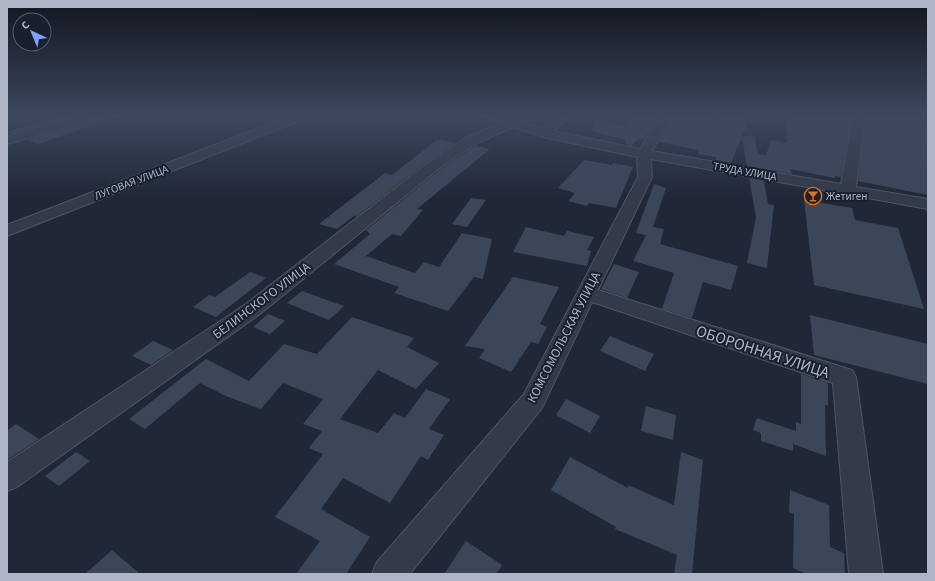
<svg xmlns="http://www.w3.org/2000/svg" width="935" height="581" font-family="'Source Sans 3',sans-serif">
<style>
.building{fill:#3b4659}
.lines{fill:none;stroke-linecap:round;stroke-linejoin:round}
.minor-casing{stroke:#4e5564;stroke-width:2}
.minor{fill:#333a49;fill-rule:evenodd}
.labels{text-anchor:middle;stroke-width:4;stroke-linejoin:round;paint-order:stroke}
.far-street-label{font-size:11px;fill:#aeb5c6;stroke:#19202d}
.far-poi-label{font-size:11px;fill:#aeb5c6;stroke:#19202d;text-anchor:start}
.street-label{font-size:13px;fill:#aeb5c6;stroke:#19202d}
.near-street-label{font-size:16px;fill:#aeb5c6;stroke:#19202d}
</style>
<rect width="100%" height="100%" fill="#202838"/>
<!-- building -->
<path class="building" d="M 57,116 L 77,116 L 11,133 L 7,132 Z
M 100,116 L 114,116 L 114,118 L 38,144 L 27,140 L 97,120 Z
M 628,116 L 659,116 L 644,140 L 638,139 L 631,146 L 626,144 L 626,140 L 592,131 L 595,119 L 627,126 Z
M 674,116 L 708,116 L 719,118 L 720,116 L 744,116 L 743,124 L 747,124 L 731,163 L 716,160 L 716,157 L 698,154 L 699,150 L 659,142 Z
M 785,116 L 852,116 L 841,177 L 835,176 L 835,178 L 790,169 L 792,174 L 747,166 L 742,137 L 754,135 L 758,154 L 766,155 L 771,140 L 787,143 Z
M 866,116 L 907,116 L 928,119 L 928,195 L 858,181 Z
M 438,139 L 455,143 L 436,155 L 356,217 L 355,215 L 337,229 L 319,224 L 385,173 L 392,175 Z
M 476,146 L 490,149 L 417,209 L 423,210 L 401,236 L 392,234 L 366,256 L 415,273 L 424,262 L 439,267 L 462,233 L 492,239 L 483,279 L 474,277 L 448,311 L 394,293 L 399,287 L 334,264 L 370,234 L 366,230 L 448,163 Z
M 584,160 L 612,165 L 613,163 L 633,167 L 616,208 L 589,203 L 587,206 L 568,201 L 575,193 L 558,188 Z
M 749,178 L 764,181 L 768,204 L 774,205 L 767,268 L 747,263 L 756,217 Z
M 654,184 L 666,188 L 653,227 L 664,229 L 660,244 L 738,266 L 731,290 L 703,282 L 692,318 L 662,309 L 674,273 L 633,261 L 646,235 L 636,233 Z
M 471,198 L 486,200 L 467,227 L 452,224 Z
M 804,200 L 852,208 L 855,220 L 898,228 L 924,309 L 814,285 Z
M 526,227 L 564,236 L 567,231 L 594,237 L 587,250 L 591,251 L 587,266 L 513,252 Z
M 614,264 L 639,272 L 627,298 L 601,289 Z
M 250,272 L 266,278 L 216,317 L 193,307 L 209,295 L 215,297 Z
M 513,277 L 559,287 L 540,324 L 547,327 L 538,344 L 531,342 L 511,372 L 479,358 L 485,349 L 465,346 Z
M 302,291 L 344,306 L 329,320 L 287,303 Z
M 268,314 L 285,321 L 270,334 L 253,327 Z
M 810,315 L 928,344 L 928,384 L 814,355 Z
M 352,317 L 414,338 L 407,347 L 439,363 L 416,389 L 378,370 L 340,419 L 378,433 L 394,413 L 405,418 L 426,389 L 450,399 L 429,429 L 444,435 L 428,460 L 421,456 L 390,503 L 343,478 L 321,509 L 370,537 L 346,574 L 296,574 L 320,541 L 275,517 L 323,454 L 309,448 L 322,431 L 303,424 L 323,399 L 283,383 L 261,409 L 226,396 L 200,383 L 145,429 L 129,419 L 206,359 L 249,381 L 284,344 L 317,354 Z
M 610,336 L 654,354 L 645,371 L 600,351 Z
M 153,341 L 173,350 L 151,365 L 132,356 Z
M 801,374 L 828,383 L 828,406 L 825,405 L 826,456 L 793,444 L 793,451 L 761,441 L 761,433 L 753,430 L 757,418 L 796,431 L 796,422 L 801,424 Z
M 566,399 L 600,416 L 590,433 L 556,415 Z
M 646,406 L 676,415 L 673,440 L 641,431 Z
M 16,424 L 39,439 L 7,460 L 7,431 Z
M 76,452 L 90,461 L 59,486 L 45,476 Z
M 681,452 L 703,460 L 692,574 L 674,574 L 677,555 L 615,529 L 616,527 L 551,490 L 570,457 L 628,488 L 628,485 L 674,505 Z
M 790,490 L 829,505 L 830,547 L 844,553 L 845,574 L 807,574 L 793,568 L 794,514 L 789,512 Z
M 466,541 L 502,565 L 496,574 L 444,574 Z
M 112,550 L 140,574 L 85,574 Z"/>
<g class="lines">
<defs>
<path id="minor" d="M 81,116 L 99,116 L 97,119 L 7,144 L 7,136 Z
M 290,116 L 306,116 L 304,119 L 7,236 L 7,225 Z
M 487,116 L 504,116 L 541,128 L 558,116 L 571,116 L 553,131 L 640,149 L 661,116 L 673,116 L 652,151 L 841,184 L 853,116 L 865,116 L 856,187 L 928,199 L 928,209 L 651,159 L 652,177 L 598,290 L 852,370 L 856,377 L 883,574 L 849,574 L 833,383 L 592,302 L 542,408 L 410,574 L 372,574 L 377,562 L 524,394 L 638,177 L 637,157 L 543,137 L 514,127 L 479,142 L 447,162 L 260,314 L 17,487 L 7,491 L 7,462 L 246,304 L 437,156 L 469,136 L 502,123 L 489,119 Z"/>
</defs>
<!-- minor casing -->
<use href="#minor" class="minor-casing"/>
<!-- minor -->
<use href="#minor" class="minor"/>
</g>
<!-- sky -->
<linearGradient id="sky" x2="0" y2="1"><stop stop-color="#12161f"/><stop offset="0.59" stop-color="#3c485e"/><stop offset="1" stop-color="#3c485e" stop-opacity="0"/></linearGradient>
<rect width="935" height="197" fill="url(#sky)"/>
<!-- icons -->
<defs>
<symbol id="bar-ring" viewBox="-11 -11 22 22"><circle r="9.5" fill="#19202d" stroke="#e8710a" stroke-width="1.5"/><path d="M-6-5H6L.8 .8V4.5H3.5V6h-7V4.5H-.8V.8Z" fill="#e8710a"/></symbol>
</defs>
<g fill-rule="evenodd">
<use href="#bar-ring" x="803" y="186" width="20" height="20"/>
</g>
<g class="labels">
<!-- far-street labels -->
<g class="far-street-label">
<text transform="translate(745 171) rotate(10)" y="4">ТРУДА УЛИЦА</text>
<text transform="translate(131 182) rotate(-21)" y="4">ЛУГОВАЯ УЛИЦА</text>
</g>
<!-- far-poi labels -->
<g class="far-poi-label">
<text x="826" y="200">Жетиген</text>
</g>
<!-- street labels -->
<g class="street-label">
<text transform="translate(261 300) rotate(-37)" y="5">БЕЛИНСКОГО УЛИЦА</text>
<text transform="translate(563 337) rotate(-63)" y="5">КОМСОМОЛЬСКАЯ УЛИЦА</text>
</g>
<!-- near-street labels -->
<g class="near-street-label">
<text transform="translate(763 351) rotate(18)" y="6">ОБОРОННАЯ УЛИЦА</text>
</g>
</g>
<!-- border -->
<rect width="935" height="581" fill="none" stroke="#aeb5c6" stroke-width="16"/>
<!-- north arrow -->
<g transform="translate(32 32) rotate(316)"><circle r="19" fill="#19202d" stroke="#555c6a"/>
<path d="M0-3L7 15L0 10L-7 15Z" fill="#7da3fb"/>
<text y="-6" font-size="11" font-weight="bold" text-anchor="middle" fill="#aeb5c6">С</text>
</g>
</svg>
